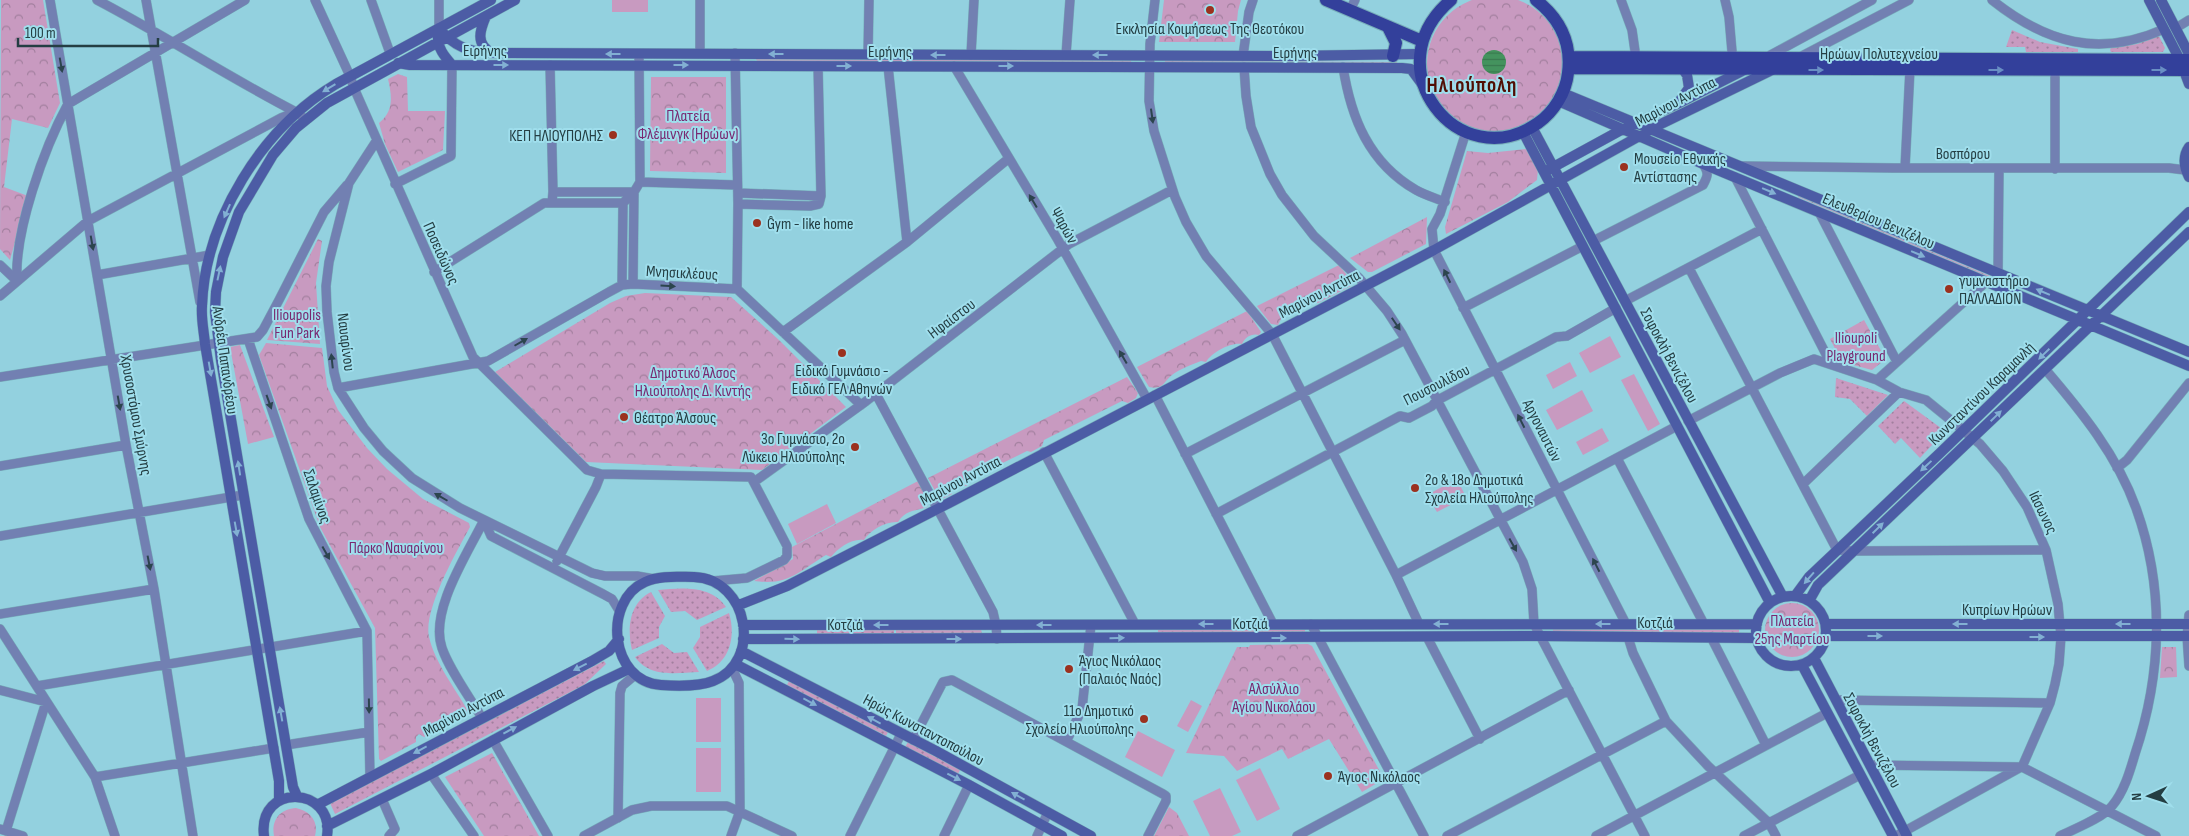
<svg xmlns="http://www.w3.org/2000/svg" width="2189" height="836" font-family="'Sofia Sans Condensed',sans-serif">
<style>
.grass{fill:url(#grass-dots)}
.forest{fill:url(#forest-crowns)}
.pitch{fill:#c89ac0}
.water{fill:url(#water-rules)}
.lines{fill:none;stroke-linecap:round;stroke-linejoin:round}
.street-casing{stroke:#78aeba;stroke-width:10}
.secondary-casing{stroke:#78aeba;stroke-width:11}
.primary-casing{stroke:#78aeba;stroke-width:14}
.street{stroke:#7280b2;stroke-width:9}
.secondary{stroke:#4c5ca5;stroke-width:10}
.primary{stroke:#33409b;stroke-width:12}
.oneway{fill:#82b0d3}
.oneway2{fill:#2c454e}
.oneway3{fill:#698fc4}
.poi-dot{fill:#9b311f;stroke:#9fdeec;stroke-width:2}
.labels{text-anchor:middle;stroke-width:4;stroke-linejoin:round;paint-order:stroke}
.poi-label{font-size:16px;fill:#243e43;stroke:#9fdeec;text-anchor:start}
.street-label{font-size:16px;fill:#243e43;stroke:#9fdeec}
.park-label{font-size:16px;fill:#792870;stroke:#9fdeec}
.district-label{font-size:21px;font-weight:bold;letter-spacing:1px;fill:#510e04;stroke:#9fdeec}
</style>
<defs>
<pattern id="grass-dots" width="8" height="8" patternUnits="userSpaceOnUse" patternTransform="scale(1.25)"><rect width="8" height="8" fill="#c89ac0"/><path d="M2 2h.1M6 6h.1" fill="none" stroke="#a27f9e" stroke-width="1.8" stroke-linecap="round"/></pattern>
<pattern id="forest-crowns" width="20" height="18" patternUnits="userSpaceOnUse" patternTransform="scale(1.25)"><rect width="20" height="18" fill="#c89ac0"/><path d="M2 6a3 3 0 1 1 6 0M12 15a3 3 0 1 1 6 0" fill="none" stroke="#a27f9e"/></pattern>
<pattern id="water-rules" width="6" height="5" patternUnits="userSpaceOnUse" patternTransform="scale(1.25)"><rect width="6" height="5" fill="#44935e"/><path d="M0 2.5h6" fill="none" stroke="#39794f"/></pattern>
</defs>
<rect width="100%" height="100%" fill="#93d1df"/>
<!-- grass -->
<path class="grass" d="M 2012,30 L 2040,42 L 2078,49 L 2078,52 L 2026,52 L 2025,47 L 2006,47 Z
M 2159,36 L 2165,48 L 2163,52 L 2111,52 L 2110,50 L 2111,48 L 2137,44 Z
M 756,59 L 1131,60 L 1131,62 L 757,61 Z
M 1165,61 L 1397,62 L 1397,64 L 1165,63 Z
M 1798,196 L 2002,281 L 2001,282 L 1798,197 Z
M 1836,378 L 1888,395 L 1867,416 L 1850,399 L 1835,397 Z
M 1904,401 L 1945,431 L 1920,458 L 1901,438 L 1895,444 L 1878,426 Z
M 658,590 C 682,588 711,585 726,607 L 697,620 L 685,611 L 671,612 Z
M 651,592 L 665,616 L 659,627 L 659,638 L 632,650 C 627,629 629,603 651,592 Z
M 729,613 C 736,636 730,662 707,671 L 693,648 L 700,637 L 700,627 Z
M 1739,627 L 1739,633 L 1553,632 L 1553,628 Z
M 1158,628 L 1305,628 L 1305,633 L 1158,633 Z
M 981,629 L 982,634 L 896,634 L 896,630 Z
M 817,630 L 894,630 L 894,634 L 817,635 Z
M 662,644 L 674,653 L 687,652 L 699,672 C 676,673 650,678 635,657 Z
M 604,661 L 606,664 L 584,685 L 335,814 L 330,803 Z
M 789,681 L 888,732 L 886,736 L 787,685 Z
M 908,742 L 960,770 L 958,774 L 905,747 Z"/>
<!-- forest -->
<path class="forest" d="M1427 64a68 68 0 1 1 136 0a68 68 0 1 1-136 0Z
M 1,0 L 43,0 L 60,103 L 48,128 L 12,119 L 4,187 L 28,196 L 10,260 L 0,249 Z
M 1164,0 L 1241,0 L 1238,11 L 1235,42 L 1159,42 Z
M 398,74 L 407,77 L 408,111 L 445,111 L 443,150 L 398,172 L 385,144 L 379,123 C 394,111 392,96 388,79 Z
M 651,77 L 726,77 L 726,173 L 650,171 Z
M 1527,149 L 1538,169 L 1537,180 L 1508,202 L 1446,234 L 1445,227 L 1467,151 L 1488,153 Z
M 1427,217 L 1426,244 L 1372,272 L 1368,272 L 1350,258 Z
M 318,239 L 322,241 L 316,283 L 320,344 L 267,340 Z
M 1339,265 L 1353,283 L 1351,286 L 1318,303 L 1307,304 L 1282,317 L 1278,325 L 1271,324 L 1257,306 Z
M 645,293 L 731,297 L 779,340 L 846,407 L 762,470 L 586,462 L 495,372 L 610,303 L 626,296 Z
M 1247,311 L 1261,332 L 1259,335 C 1252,333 1245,337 1242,344 C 1231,342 1212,352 1206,362 L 1201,361 C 1191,365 1180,369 1172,375 C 1163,382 1164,390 1149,387 L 1137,367 Z
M 1864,320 L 1884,356 L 1882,362 L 1872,370 L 1842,362 L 1830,339 Z
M 266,343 L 322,348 L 327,386 L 338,410 L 367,448 L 387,469 L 423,499 L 469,523 L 470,527 C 457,551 423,610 429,637 C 435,663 455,688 468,711 L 468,715 L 424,737 L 419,734 L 416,737 L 416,742 L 381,761 L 379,759 L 375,628 L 320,527 L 259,355 Z
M 240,345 L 274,437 L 248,444 L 230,347 Z
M 1127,377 L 1138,393 L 1136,398 L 1128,403 L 1122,401 L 1044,440 L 1042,446 L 1031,452 L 1027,451 L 972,478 L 972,480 L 967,483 L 967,486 L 958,485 L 952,489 L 952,494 L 944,498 L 939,498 L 928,478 Z
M 918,481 L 928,501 L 927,507 C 916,511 905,510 898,522 C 886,521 870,530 864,540 C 852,538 838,548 831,557 L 826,555 C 799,571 789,586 754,581 L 793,559 L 792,547 Z
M1765 630a27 27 0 1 1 54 0a27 27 0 1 1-54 0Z
M 1308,644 L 1312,646 L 1384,779 L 1362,792 L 1329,739 L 1288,759 L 1282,749 L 1237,771 L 1224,756 L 1186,753 L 1237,647 L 1249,647 L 1250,645 Z
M 2162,647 L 2176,647 L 2177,677 L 2160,678 Z
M 492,753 L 539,836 L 484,836 L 445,777 Z
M 1169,807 L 1177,813 L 1189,836 L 1154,836 Z
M 296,808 C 310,811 319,821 315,836 L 274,836 C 271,820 280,809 296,808 Z"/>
<!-- pitch -->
<path class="pitch" d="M 612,0 L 648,0 L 648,12 L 612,12 Z
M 1610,336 L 1621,357 L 1590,373 L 1579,353 Z
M 1570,362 L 1577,376 L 1553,389 L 1546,375 Z
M 1634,374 L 1660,424 L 1648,431 L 1621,380 Z
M 1582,390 L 1593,411 L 1557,430 L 1546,410 Z
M 1602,428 L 1609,441 L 1583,455 L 1576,442 Z
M 1457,479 L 1466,497 L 1437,512 L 1427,495 Z
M 827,504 L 836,523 L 797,544 L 788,524 Z
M 696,698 L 721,698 L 721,742 L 696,742 Z
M 1191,700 L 1202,706 L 1188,732 L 1177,726 Z
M 1138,731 L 1175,750 L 1162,777 L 1125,757 Z
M 696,748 L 721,748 L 721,792 L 696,792 Z
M 1260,768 L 1280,809 L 1257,821 L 1236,780 Z
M 1220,788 L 1241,832 L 1232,836 L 1210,836 L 1193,801 Z"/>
<!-- water -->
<path class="water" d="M1482 62a12 12 0 1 1 24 0a12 12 0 1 1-24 0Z"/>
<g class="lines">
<defs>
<path id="street" d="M 50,0 L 126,445 L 154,589 L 193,836
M 97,0 C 164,35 228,77 296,112
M 146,0 L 200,302
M 315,0 L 350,76 L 354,88 L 473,357 L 587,470 L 601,474 L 751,477 L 787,546 L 787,556 L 784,560 L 747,578 L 713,581
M 371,0 L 390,53
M 439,0 L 439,28
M 1155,0 L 1150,44 L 1149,101 L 1154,131 L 1175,197 L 1186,222 L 1206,256 L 1272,334 L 1396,575 L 1419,624
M 1621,0 L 1632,30 L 1636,58
M 1725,0 L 1729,17 L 1733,63
M 1992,0 C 2046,43 2099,58 2164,29
M 1350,10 L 1355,0
M 2176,28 L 2189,20
M 700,53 L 700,0
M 735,53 L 738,204 L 737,289
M 868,55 L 869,0
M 971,55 L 974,0
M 1066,55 L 1070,0
M 1243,56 L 1249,12 L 1253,0
M 1767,57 L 1872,0
M 1800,57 L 1909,0
M 550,65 L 553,192 L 552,203
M 888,66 L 907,242
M 954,66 L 1058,240 L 1147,399
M 1244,67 L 1246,96 L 1251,127 L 1270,174 L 1282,195 L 1314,236 L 1359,278 L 1387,311 L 1402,334 L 1523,562 L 1532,589 L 1534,624 L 1645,836
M 1343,67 C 1351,118 1369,163 1416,190 C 1425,195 1435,198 1445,202
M 2055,70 L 2055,169
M 1466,132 L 1440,214 L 1432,229 L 1434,250 L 1626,624
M 377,140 L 349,183 L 329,262 L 326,286 L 327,312 L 334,372 L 338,388 L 364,428 L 383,451 L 412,478 L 460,508 L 592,573 L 605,576 L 637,576 L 654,579
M 1741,166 L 1894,168 L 2169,168 L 2185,170
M 1905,168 L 1910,69
M 1735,177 L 1831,364
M 640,182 L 736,185
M 395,184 L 451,156 L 452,65
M 553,192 L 634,192
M 738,193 L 821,196
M 738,204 L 810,206 L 819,204 L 821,196 L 818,66
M 1819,212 L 1897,362
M 1593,241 L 1703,185 C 1708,176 1709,173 1703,164
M 0,265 L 17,281
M 1689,268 L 1837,550 L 1854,551 L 2046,550
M 434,272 L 544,203 L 623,203
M 1998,273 L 1999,168
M 97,275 L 210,255
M 17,281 C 14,232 44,148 68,104 L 245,0
M 633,284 L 634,192
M 622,285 L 623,203 L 634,192 L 640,182 L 639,54
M 0,296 L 88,221 L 281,118 L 296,112 L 305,119
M 1625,301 L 1762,229
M 1463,308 L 1583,246
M 783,332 L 907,242 L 1008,159
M 248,339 L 309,519 L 367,631 L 370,777
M 2045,369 C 2081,411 2117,455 2136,508 C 2165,588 2162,674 2135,754 C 2130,771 2124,792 2112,806 C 2103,818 2074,829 2060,836
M 0,377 L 257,337 L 263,330 L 279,300 L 324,212 L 347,185
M 1877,380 L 1986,282
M 338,388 L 488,361 L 609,292 L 622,285 L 633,284 L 737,289 L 861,405
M 876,394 L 993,612 L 996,625 L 997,639
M 1155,395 L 1273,624
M 1688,421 L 1780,373 L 1814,359 L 1877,380 L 1899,392 L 1926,400 L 1980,444 L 2003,471 L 2027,507 L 2046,550 L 2058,604 L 2061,637 L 2059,664 L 2055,684 L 2050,703 L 2022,767
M 1044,452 L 1135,624
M 1185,454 L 1405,340
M 1617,458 L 1704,624
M 0,466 L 126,445
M 2117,468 L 2127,460 L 2189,383
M 754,482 L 865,402 L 1069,244 L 1172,190
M 1803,484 L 1899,392
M 1216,514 L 1400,416 L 1409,418 L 1432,406 L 1436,401 L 1556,337 L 1567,336 L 1616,308
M 484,520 L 491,536 L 603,594 L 612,599 L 620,612
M 0,536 L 243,495
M 557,561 L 596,487 L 601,474
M 1396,575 L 1677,426
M 0,614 L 154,589
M 2189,615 L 2187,636 L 2189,666
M 1311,624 L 1424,836
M 0,629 L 95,777 L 115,836
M 1427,637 L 1480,739
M 1628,637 L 1633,653 L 1666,721 L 1708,766 L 1769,823 L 1776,836
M 1711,637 L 1766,745
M 37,686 L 367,631
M 0,690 L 46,702 L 6,831
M 1836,700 L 2050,703
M 482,718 C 469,696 450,671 442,648 C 429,611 468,553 484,520
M 493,740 L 548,836
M 913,740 L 943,682 L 952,680 L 1163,794 L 1166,796 L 1166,801 L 1148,836
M 1067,740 L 1082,709 L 1091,625
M 286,745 L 369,732
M 1870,765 L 2022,767 L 2156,836
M 431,774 L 474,836
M 95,777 L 274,748
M 382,799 L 395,829 L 389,836
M 618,818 L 620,693 L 622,686 L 635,675
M 0,829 L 23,836
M 584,836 L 632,810 L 651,806 L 727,806 L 792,836
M 731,836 L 740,811 L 739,683 L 732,668
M 850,836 L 901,734
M 944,836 L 969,785
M 1037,836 L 1048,812
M 1297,836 L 1569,690
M 1447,836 L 1666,721
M 1596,836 L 1827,713
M 1744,836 L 1860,775
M 1896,836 L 2021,767"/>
<path id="secondary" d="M 2149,0 L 2180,60 L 2189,84
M 2161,0 L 2189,54
M 486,16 C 480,30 475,44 492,53
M 439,28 C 454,47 469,52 493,53 L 1288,56 L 1419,54
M 438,36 C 437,48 445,57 452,65
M 398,63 L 410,65 L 1402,68 L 1411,69 L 1422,84
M 1563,93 L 2189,352
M 1558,101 L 1703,164 L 2189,366
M 1679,102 L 1689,88 L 1687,75 L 1682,68
M 1532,127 L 1783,597
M 1523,132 L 1770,603
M 2189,147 C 2182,157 2184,167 2189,177
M 1548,170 L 1623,129 L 1677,104 L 1746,69
M 694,577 C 749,579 763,662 713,681 C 698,687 676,686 661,685 C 610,682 602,601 645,582 C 660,575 678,577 694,577 Z
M 1795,596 L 1809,577 L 1940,453 L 2189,212
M1756 631a35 35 0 1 1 70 0a35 35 0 1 1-70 0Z
M 1809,601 L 1818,585 L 2189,232
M 739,605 L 787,586 L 949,503 L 1434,250 L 1663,123 L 1774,69
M 1826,624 L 2189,624
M 743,625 L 1757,624
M 1826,636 L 2189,636
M 743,639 L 1540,636 L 1757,638
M 741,651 L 936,751 L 1091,836
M 1814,658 L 1907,836
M 735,664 L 969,785 L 1062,836
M 1802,665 L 1893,836
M 297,796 L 293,787 L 221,360 L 215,312 L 216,292 L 223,257 L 239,212 L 273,155 L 296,128 L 327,103 L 515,0
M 279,800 L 279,781 L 205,344 C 204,332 201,319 202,306 C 205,220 262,128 336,84 L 491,0
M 317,805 L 592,661 L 609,651 L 619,639
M 327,826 L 431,774 L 593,686 L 629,669
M 264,836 C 257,782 335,786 327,836"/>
<path id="primary" d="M 1326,0 L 1422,41
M 1451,0 C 1372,67 1459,178 1538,123 C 1554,112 1566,92 1568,73 C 1572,42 1559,18 1536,0
M 1388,27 L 1396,43 L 1393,56
M 1570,57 L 2189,60
M 1569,68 L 2189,70"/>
</defs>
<!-- street casing -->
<use href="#street" class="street-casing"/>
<!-- secondary casing -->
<use href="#secondary" class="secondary-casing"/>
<!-- primary casing -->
<use href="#primary" class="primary-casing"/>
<!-- street -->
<use href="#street" class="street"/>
<!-- secondary -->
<use href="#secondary" class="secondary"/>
<!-- primary -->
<use href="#primary" class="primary"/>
</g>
<!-- one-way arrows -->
<defs><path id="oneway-solid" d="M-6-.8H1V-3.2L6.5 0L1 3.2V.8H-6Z" transform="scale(1.25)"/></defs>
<g class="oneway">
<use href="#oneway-solid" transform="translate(613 54) rotate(-180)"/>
<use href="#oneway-solid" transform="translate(776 54) rotate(-180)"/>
<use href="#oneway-solid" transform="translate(938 55) rotate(-180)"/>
<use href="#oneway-solid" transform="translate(1100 55) rotate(-180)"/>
<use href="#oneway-solid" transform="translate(501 65)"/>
<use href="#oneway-solid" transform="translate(681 65)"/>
<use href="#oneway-solid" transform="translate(844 66)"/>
<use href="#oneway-solid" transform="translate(1006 66)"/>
<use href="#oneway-solid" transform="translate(329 88) rotate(149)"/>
<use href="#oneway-solid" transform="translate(1769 191) rotate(23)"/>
<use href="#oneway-solid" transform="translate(227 211) rotate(114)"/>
<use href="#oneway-solid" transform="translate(1918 254) rotate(23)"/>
<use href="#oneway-solid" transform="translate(219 273) rotate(-78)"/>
<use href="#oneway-solid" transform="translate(2043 292) rotate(-157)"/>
<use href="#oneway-solid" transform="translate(2044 354) rotate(136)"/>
<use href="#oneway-solid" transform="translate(210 369) rotate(80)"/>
<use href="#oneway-solid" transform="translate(1996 416) rotate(-44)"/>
<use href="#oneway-solid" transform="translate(1926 466) rotate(137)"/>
<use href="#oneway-solid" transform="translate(239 468) rotate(-99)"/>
<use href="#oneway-solid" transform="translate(1878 528) rotate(-44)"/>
<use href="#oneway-solid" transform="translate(236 529) rotate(80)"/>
<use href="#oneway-solid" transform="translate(1809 578) rotate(131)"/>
<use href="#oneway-solid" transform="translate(1206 624) rotate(180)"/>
<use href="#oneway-solid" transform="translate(1441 624) rotate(180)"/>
<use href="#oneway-solid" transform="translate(1603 624) rotate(180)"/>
<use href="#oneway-solid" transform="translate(1960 624) rotate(180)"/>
<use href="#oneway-solid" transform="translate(2123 624) rotate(-180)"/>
<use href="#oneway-solid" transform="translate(881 625) rotate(180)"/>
<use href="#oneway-solid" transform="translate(1044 625) rotate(-180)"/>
<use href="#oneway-solid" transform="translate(1875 636)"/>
<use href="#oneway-solid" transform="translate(2037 637)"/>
<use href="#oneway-solid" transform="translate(1117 638) rotate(-1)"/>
<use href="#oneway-solid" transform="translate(1279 638)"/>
<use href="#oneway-solid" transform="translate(792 639) rotate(1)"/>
<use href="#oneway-solid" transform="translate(954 639)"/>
<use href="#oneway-solid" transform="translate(580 667) rotate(153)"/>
<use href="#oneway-solid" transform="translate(810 702) rotate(28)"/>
<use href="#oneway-solid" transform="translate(281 714) rotate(-100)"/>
<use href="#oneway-solid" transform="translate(874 720) rotate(-152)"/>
<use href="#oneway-solid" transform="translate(510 730) rotate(-28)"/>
<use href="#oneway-solid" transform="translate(420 750) rotate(152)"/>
<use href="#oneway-solid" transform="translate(954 777) rotate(27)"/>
<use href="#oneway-solid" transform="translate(1018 796) rotate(-151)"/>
</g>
<g class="oneway2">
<use href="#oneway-solid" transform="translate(61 65) rotate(80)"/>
<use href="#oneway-solid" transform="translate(1152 116) rotate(82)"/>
<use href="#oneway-solid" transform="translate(1033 201) rotate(-121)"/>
<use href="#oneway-solid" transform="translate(92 243) rotate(80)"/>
<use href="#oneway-solid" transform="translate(1447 276) rotate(-116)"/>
<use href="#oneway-solid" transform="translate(668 286) rotate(3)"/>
<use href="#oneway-solid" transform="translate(1396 324) rotate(56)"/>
<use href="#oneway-solid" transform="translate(521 342) rotate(-30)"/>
<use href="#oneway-solid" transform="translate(1123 357) rotate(-120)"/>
<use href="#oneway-solid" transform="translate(332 361) rotate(-96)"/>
<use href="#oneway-solid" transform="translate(269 402) rotate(70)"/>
<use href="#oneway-solid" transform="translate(119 403) rotate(80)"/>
<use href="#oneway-solid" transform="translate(1521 421) rotate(-117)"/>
<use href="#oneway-solid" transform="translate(441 497) rotate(-150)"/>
<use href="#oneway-solid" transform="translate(1513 545) rotate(61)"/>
<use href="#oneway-solid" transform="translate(326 553) rotate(61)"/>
<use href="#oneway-solid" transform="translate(149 563) rotate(79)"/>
<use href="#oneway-solid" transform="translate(1596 565) rotate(-117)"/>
<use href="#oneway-solid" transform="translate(369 706) rotate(89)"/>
</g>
<g class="oneway3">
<use href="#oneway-solid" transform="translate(1816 70)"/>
<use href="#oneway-solid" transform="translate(1996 70)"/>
<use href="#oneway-solid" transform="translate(2159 70)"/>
</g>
<!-- markers -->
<g class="poi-dot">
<circle cx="1210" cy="10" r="5"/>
<circle cx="613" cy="135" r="5"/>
<circle cx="1624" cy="167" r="5"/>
<circle cx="757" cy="223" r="5"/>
<circle cx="1949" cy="289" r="5"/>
<circle cx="842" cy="353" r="5"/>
<circle cx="624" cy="417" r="5"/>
<circle cx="855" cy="447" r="5"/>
<circle cx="1415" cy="488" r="5"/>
<circle cx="1069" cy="669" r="5"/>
<circle cx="1144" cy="719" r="5"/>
<circle cx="1328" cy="776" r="5"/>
</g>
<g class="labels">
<!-- poi labels -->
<g class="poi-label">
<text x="1210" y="34" text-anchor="middle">Εκκλησία Κοιμήσεως Της Θεοτόκου</text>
<text x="603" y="141" text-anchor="end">ΚΕΠ ΗΛΙΟΥΠΟΛΗΣ</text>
<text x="1634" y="164">Μουσείο Εθνικής<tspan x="1634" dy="18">Αντίστασης</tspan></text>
<text x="767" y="229">Ĝym - like home</text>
<text x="1959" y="286">γυμναστήριο<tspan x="1959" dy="18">ΠΑΛΛΑΔΙΟΝ</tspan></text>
<text x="842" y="376" text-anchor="middle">Ειδικό Γυμνάσιο -<tspan x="842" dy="18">Ειδικό ΓΕΛ Αθηνών</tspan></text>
<text x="634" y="423">Θέατρο Άλσους</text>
<text x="845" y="444" text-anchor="end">3ο Γυμνάσιο, 2ο<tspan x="845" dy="18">Λύκειο Ηλιούπολης</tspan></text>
<text x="1425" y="485">2ο &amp; 18ο Δημοτικά<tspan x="1425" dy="18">Σχολεία Ηλιούπολης</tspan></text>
<text x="1079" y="666">Άγιος Νικόλαος<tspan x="1079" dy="18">(Παλαιός Ναός)</tspan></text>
<text x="1134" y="716" text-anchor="end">11ο Δημοτικό<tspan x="1134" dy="18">Σχολείο Ηλιούπολης</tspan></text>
<text x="1338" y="782">Άγιος Νικόλαος</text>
</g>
<!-- street labels -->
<g class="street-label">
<text x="485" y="56">Ειρήνης</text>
<text x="890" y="57">Ειρήνης</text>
<text x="1295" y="58">Ειρήνης</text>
<text x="1879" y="59">Ηρώων Πολυτεχνείου</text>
<text transform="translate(1675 101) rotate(-28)" y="6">Μαρίνου Αντύπα</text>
<text x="1963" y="159">Βοσπόρου</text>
<text transform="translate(1879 220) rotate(23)" y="6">Ελευθερίου Βενιζέλου</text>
<text transform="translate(1065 225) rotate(60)" y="6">Ψαρών</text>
<text transform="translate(442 253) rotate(66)" y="6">Ποσειδώνος</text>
<text transform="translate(682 272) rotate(3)" y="6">Μνησικλέους</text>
<text transform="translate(1319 293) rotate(-27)" y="6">Μαρίνου Αντύπα</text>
<text transform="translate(951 318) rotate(-37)" y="6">Ηφαίστου</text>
<text transform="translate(347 342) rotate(83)" y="6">Ναυαρίνου</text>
<text transform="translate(1670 355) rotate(62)" y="6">Σοφοκλή Βενιζέλου</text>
<text transform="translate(226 360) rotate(82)" y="6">Ανδρέα Παπανδρέου</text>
<text transform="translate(1436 384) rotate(-27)" y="6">Πουσουλίδου</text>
<text transform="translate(1981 393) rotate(-44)" y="6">Κωνσταντίνου Καραμανλή</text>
<text transform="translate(137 415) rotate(80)" y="6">Χρυσοστόμου Σμύρνης</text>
<text transform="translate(1543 430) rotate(63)" y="6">Αργοναυτών</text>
<text transform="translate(960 480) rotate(-28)" y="6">Μαρίνου Αντύπα</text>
<text transform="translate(318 496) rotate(71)" y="6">Σαλαμίνος</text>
<text transform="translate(2044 512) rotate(64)" y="6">Ιάσωνος</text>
<text x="2007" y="615">Κυπρίων Ηρώων</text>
<text x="1655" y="628">Κοτζιά</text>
<text x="1250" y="629">Κοτζιά</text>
<text x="845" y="630">Κοτζιά</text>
<text transform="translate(463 711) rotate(-28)" y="6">Μαρίνου Αντύπα</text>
<text transform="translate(924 729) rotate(28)" y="6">Ηρώς Κωνσταντοπούλου</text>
<text transform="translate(1873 740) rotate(62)" y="6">Σοφοκλή Βενιζέλου</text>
</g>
<!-- park labels -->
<g class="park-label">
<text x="688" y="121">Πλατεία<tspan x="688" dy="18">Φλέμινγκ (Ηρώων)</tspan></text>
<text x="297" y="320">Ilioupolis<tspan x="297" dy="18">Fun Park</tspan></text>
<text x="1856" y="343">Ilioupoli<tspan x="1856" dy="18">Playground</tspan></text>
<text x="693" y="378">Δημοτικό Άλσος<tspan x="693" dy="18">Ηλιούπολης Δ. Κιντής</tspan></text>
<text x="396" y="553">Πάρκο Ναυαρίνου</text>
<text x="1792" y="626">Πλατεία<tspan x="1792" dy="18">25ης Μαρτίου</tspan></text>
<text x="1274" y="694">Αλσύλλιο<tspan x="1274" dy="18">Αγίου Νικολάου</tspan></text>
</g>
<!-- district labels -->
<g class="district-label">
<text x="1472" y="92">Ηλιούπολη</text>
</g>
</g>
<!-- north arrow -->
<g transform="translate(2149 796) rotate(267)" stroke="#9fdeec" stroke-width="4" paint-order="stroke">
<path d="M0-4L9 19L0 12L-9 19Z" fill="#243e43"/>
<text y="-8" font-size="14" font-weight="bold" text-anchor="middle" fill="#243e43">N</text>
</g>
<!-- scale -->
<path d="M18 38v8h140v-8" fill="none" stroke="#243e43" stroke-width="2.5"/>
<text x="25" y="38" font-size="15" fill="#243e43" stroke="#9fdeec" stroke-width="4" paint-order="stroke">100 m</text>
</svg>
